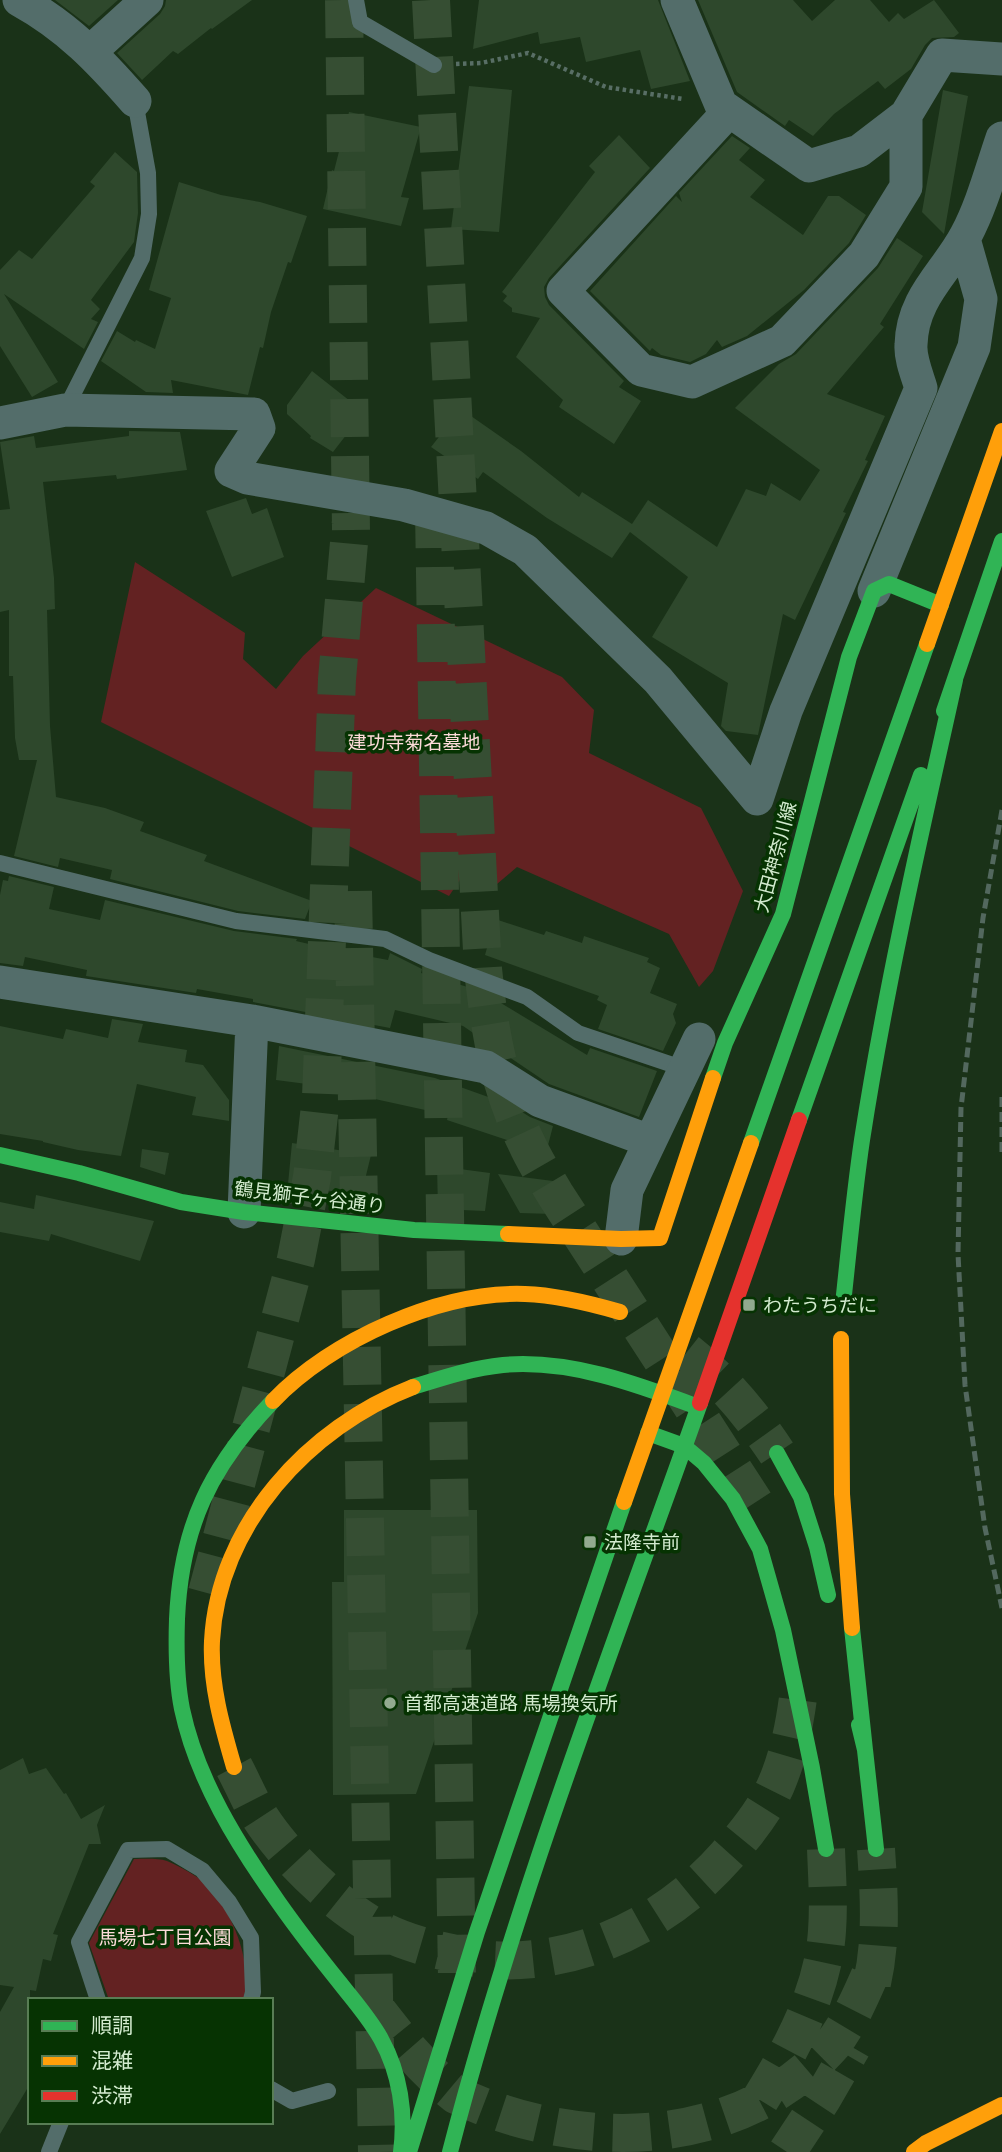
<svg xmlns="http://www.w3.org/2000/svg" width="1002" height="2152" font-family="Roboto,'Noto Sans JP',sans-serif">
<style>
.green{fill:#632222}
.building{fill:#2e482c}
.lines{fill:none;stroke-linecap:round;stroke-linejoin:round}
.highway-tunnel{stroke:#364e33;stroke-width:38;stroke-dasharray:38 19;stroke-linecap:butt}
.path{stroke:#586e65;stroke-width:4.5;stroke-dasharray:3.5 3.5;stroke-linecap:butt}
.lane{stroke:#536d6a;stroke-width:16}
.street{stroke:#536d6a;stroke-width:33}
.fast{stroke:#30b455;stroke-width:16}
.slow{stroke:#ff9f0a;stroke-width:16}
.jam{stroke:#e5322d;stroke-width:16}
.rail{stroke:#53685e;stroke-width:5;stroke-dasharray:10 5;stroke-linecap:butt}
.poi-dot{fill:#92aa8f;stroke:#063302;stroke-width:2.5}
.labels{text-anchor:middle;stroke-width:7;stroke-linejoin:round;paint-order:stroke}
.park-label{font-size:19px;fill:#fcdad8;stroke:#063302}
.street-label{font-size:19px;fill:#d3ebcf;stroke:#063302}
.poi-label{font-size:19px;fill:#d3ebcf;stroke:#063302;text-anchor:start}
</style>
<rect width="100%" height="100%" fill="#1a3218"/>
<!-- green -->
<path class="green" d="M 135,562 L 245,633 L 243,659 L 276,689 L 303,656 L 376,588 L 562,677 L 594,710 L 589,753 L 701,808 L 743,891 L 713,971 L 699,987 L 669,934 L 517,867 L 497,884 L 469,866 L 449,896 L 101,722 Z
M 134,1859 C 144,1859 158,1858 167,1861 C 177,1865 192,1873 201,1880 C 230,1904 255,1964 243,2000 L 109,2000 L 89,1943 Z"/>
<!-- building -->
<path class="building" d="M 55,0 L 118,0 L 89,26 Z
M 166,0 L 252,0 L 212,29 L 211,28 L 178,54 L 173,51 L 142,80 L 117,53 L 160,14 L 165,6 Z
M 479,0 L 658,0 L 690,81 L 651,89 L 640,50 L 586,62 L 580,37 L 540,44 L 538,32 L 473,49 Z
M 698,0 L 793,0 L 812,21 L 835,0 L 870,0 L 889,22 L 898,13 L 904,19 L 934,0 L 959,33 L 954,37 L 932,38 L 925,45 L 911,69 L 885,89 L 878,81 L 834,114 L 813,136 L 789,120 L 785,126 L 737,92 Z
M 469,86 L 512,90 L 499,232 L 451,229 Z
M 943,90 L 968,96 L 944,234 L 922,212 Z
M 349,112 L 421,127 L 401,197 L 409,198 L 401,226 L 323,209 L 332,170 L 334,171 Z
M 619,135 L 650,168 L 549,278 L 544,287 L 545,297 L 549,305 L 624,381 L 619,387 L 641,401 L 614,444 L 559,407 L 563,400 L 516,357 L 540,318 L 512,312 L 512,308 L 503,301 L 507,296 L 502,292 L 595,172 L 589,166 Z
M 732,136 L 750,148 L 739,160 L 765,180 L 750,197 L 803,235 L 828,196 L 839,196 L 866,215 L 849,243 L 804,290 L 747,336 L 722,347 L 717,340 L 706,354 L 690,362 L 661,355 L 652,348 L 650,351 L 590,291 L 676,196 L 682,202 L 679,193 Z
M 115,152 L 137,172 L 138,213 L 134,242 L 91,300 L 100,309 L 91,319 L 98,322 L 84,349 L 4,294 L 58,382 L 32,397 L 0,346 L 0,270 L 19,250 L 32,259 L 95,186 L 90,182 Z
M 179,182 L 221,195 L 260,202 L 307,216 L 291,263 L 288,262 L 271,312 L 263,348 L 260,347 L 248,395 L 171,380 L 173,393 L 146,392 L 101,361 L 117,331 L 135,342 L 136,340 L 155,349 L 171,298 L 149,290 Z
M 897,238 L 923,256 L 880,324 L 884,327 L 827,394 L 885,416 L 865,460 L 868,461 L 843,512 L 846,513 L 795,620 L 783,614 L 758,735 L 726,731 L 721,726 L 728,683 L 652,637 L 688,577 L 630,532 L 612,558 L 547,518 L 483,472 L 478,479 L 431,447 L 461,409 L 521,451 L 579,497 L 582,492 L 632,524 L 648,500 L 717,547 L 746,489 L 766,496 L 771,483 L 800,501 L 820,470 L 735,408 L 779,364 L 796,354 L 878,268 Z
M 312,371 L 364,412 L 333,452 L 310,438 L 311,436 L 287,414 L 287,405 Z
M 129,431 L 180,432 L 187,470 L 117,479 L 116,475 L 43,482 L 54,578 L 55,609 L 47,610 L 50,726 L 56,797 L 105,808 L 144,822 L 140,831 L 207,855 L 204,861 L 312,901 L 305,919 L 238,911 L 110,879 L 112,870 L 60,858 L 58,867 L 14,856 L 37,760 L 19,760 L 15,738 L 13,676 L 9,676 L 9,610 L 0,612 L 0,510 L 10,509 L 0,442 L 34,436 L 36,448 L 129,436 Z
M 246,498 L 252,514 L 267,508 L 284,557 L 232,577 L 206,511 Z
M 9,876 L 54,887 L 49,909 L 100,920 L 105,900 L 234,931 L 297,939 L 296,941 L 335,950 L 388,960 L 390,953 L 422,969 L 421,973 L 481,991 L 587,1055 L 590,1048 L 657,1071 L 639,1117 L 549,1084 L 463,1026 L 395,1010 L 390,1028 L 253,1002 L 253,999 L 197,989 L 196,993 L 86,976 L 87,970 L 25,957 L 23,966 L 0,963 L 0,895 L 3,880 L 8,881 Z
M 495,919 L 544,935 L 546,931 L 582,943 L 584,936 L 649,958 L 647,962 L 660,968 L 650,993 L 677,1004 L 673,1014 L 676,1023 L 663,1051 L 598,1029 L 607,1005 L 597,1000 L 599,996 L 485,955 Z
M 112,1019 L 143,1024 L 138,1042 L 187,1050 L 185,1062 L 203,1065 L 229,1100 L 229,1121 L 192,1115 L 196,1097 L 137,1084 L 121,1156 L 78,1150 L 43,1142 L 43,1141 L 0,1134 L 0,1026 L 63,1039 L 66,1029 L 108,1038 Z
M 279,1046 L 435,1078 L 511,1105 L 530,1117 L 553,1126 L 546,1153 L 447,1120 L 448,1115 L 352,1094 L 353,1090 L 276,1080 Z
M 292,1143 L 371,1155 L 361,1196 L 288,1184 Z
M 142,1149 L 169,1153 L 165,1175 L 140,1167 Z
M 437,1166 L 490,1173 L 485,1211 L 438,1209 Z
M 498,1174 L 561,1182 L 553,1214 L 520,1213 Z
M 36,1195 L 154,1221 L 140,1261 L 51,1234 L 49,1241 L 0,1232 L 0,1202 L 34,1209 Z
M 344,1510 L 477,1510 L 478,1613 L 416,1794 L 333,1795 L 332,1582 L 344,1582 Z
M 23,1758 L 29,1774 L 46,1768 L 64,1794 L 66,1793 L 81,1819 L 105,1805 L 97,1825 L 101,1844 L 89,1844 L 53,1934 L 58,1935 L 51,1961 L 43,1959 L 36,1991 L 30,1990 L 30,2084 L 0,2134 L 0,2012 L 14,1987 L 0,1985 L 0,1770 Z"/>
<g class="lines">
<!-- highway-tunnel -->
<path class="highway-tunnel" d="M 344,0 L 351,530
M 431,0 L 483,969 C 489,1028 499,1088 526,1142 C 534,1160 545,1177 555,1194 L 756,1505
M 434,510 L 457,1979
M 353,891 L 377,2152
M 687,1352 C 724,1381 751,1414 777,1453
M 207,1593 L 296,1259 L 312,1177 L 321,1097 L 337,679 L 351,520
M 234,1767 C 242,1782 249,1799 258,1814 C 284,1856 337,1907 381,1930 C 404,1942 431,1949 456,1954 C 468,1956 481,1960 493,1960 C 584,1965 669,1921 727,1855 C 745,1835 765,1810 776,1785 C 788,1757 794,1728 798,1698
M 872,1983 C 882,1939 879,1894 876,1849
M 373,2005 C 398,2038 424,2070 456,2095 C 578,2152 738,2152 833,2044 C 852,2019 864,1988 877,1959
M 760,2100 C 791,2050 823,1992 827,1931 C 829,1903 827,1876 826,1849
M 787,2152 L 822,2099 L 852,2047"/>
<!-- path -->
<path class="path" d="M 456,64 L 481,63 L 528,53 L 606,87 L 683,99"/>
<!-- lane -->
<path class="lane" d="M 356,0 L 360,22 L 434,65
M 65,410 L 142,258 L 149,214 L 148,173 L 135,101
M 0,863 L 236,921 L 385,939 L 429,960 L 527,997 L 578,1033 L 685,1069
M 98,2000 L 79,1942 L 128,1850 L 167,1849 L 202,1870 L 229,1902 L 251,1938 L 253,1992 L 251,2000
M 271,2089 L 292,2101 L 328,2091
M 49,2152 L 61,2122"/>
<!-- street -->
<path class="street" d="M 19,0 C 68,27 99,60 135,101
M 677,0 L 721,105 L 809,166 L 859,151 L 906,115 L 942,55 L 1002,59
M 91,51 L 147,0
M 729,111 L 563,291 L 641,370 L 692,382 L 782,341 L 864,255 L 906,187 L 906,115
M 0,423 L 65,410 L 254,414 L 259,428 L 231,471 L 247,478 L 404,505 L 486,528 L 525,550 L 658,680 L 757,799
M 874,591 L 974,347 L 981,299 L 964,239
M 757,799 L 786,711 L 921,388 C 917,375 910,358 911,345 C 912,297 946,273 966,235 C 982,205 991,170 1002,138
M 0,982 L 252,1021 L 486,1067 L 540,1101 L 650,1141
M 244,1212 L 252,1021
M 621,1239 L 627,1190 L 699,1039"/>
<!-- fast -->
<path class="fast" d="M 944,711 L 1002,541
M 713,1078 L 725,1043 L 783,914 L 849,657 L 874,591 L 889,584 L 941,605
M 799,1120 L 921,775
M 751,1143 L 927,644
M 0,1155 L 79,1173 L 181,1202 L 244,1212 L 414,1230 L 508,1234
M 843,1304 C 849,1249 854,1194 862,1140 C 886,985 921,833 955,680
M 413,1387 C 442,1378 472,1368 503,1365 C 569,1359 637,1384 698,1407
M 273,1401 C 210,1467 181,1527 177,1619 C 176,1649 176,1679 182,1709 C 197,1780 238,1845 279,1903 C 298,1930 319,1957 340,1983 C 354,2001 370,2019 381,2039 C 400,2073 406,2114 401,2152
M 648,1433 L 684,1446 L 704,1463 L 733,1499 L 760,1549 L 783,1630 L 812,1768 L 826,1849
M 777,1453 L 801,1497 L 817,1547 L 828,1595
M 852,1628 L 865,1750
M 859,1725 L 865,1750 L 876,1849
M 409,2152 L 477,1932 L 624,1502
M 450,2152 C 516,1897 612,1651 700,1403"/>
<!-- slow -->
<path class="slow" d="M 927,644 L 1002,431
M 508,1234 L 621,1239 L 660,1238 L 713,1078
M 841,1339 L 842,1494 L 852,1628
M 273,1401 C 331,1340 440,1291 525,1294 C 557,1295 589,1303 620,1312
M 624,1502 L 751,1143
M 234,1767 C 222,1726 210,1684 212,1641 C 218,1525 309,1427 413,1387
M 914,2152 L 926,2143 L 1002,2105"/>
<!-- jam -->
<path class="jam" d="M 700,1403 L 799,1120"/>
<!-- rail -->
<path class="rail" d="M 1002,810 L 983,918 L 961,1108 L 958,1254 L 965,1385 L 985,1528 L 1002,1608
M 1002,1097 L 1002,1153"/>
</g>
<!-- markers -->
<g class="poi-dot">
<rect x="742" y="1298" width="14" height="14" rx="3.5"/>
<rect x="583" y="1535" width="14" height="14" rx="3.5"/>
<circle cx="390" cy="1703" r="7"/>
</g>
<g class="labels">
<!-- park labels -->
<g class="park-label">
<text x="414" y="749">建功寺菊名墓地</text>
<text x="165" y="1944">馬場七丁目公園</text>
</g>
<!-- street labels -->
<g class="street-label">
<text transform="translate(775 857) rotate(-75)" y="7">大田神奈川線</text>
<text transform="translate(310 1197) rotate(7)" y="7">鶴見獅子ヶ谷通り</text>
</g>
<!-- poi labels -->
<g class="poi-label">
<text x="763" y="1312">わたうちだに</text>
<text x="604" y="1549">法隆寺前</text>
<text x="404" y="1710">首都高速道路 馬場換気所</text>
</g>
</g>
<!-- legend -->
<rect x="28" y="1998" width="245" height="126" fill="#063302" stroke="#587d54" stroke-width="2"/>
<rect x="42" y="2021" width="35" height="10" fill="#30b455" stroke="#587d54" stroke-width="2"/>
<text x="91" y="2033" font-size="21" fill="#d3ebcf">順調</text>
<rect x="42" y="2056" width="35" height="10" fill="#ff9f0a" stroke="#587d54" stroke-width="2"/>
<text x="91" y="2068" font-size="21" fill="#d3ebcf">混雑</text>
<rect x="42" y="2091" width="35" height="10" fill="#e5322d" stroke="#587d54" stroke-width="2"/>
<text x="91" y="2103" font-size="21" fill="#d3ebcf">渋滞</text>
</svg>
